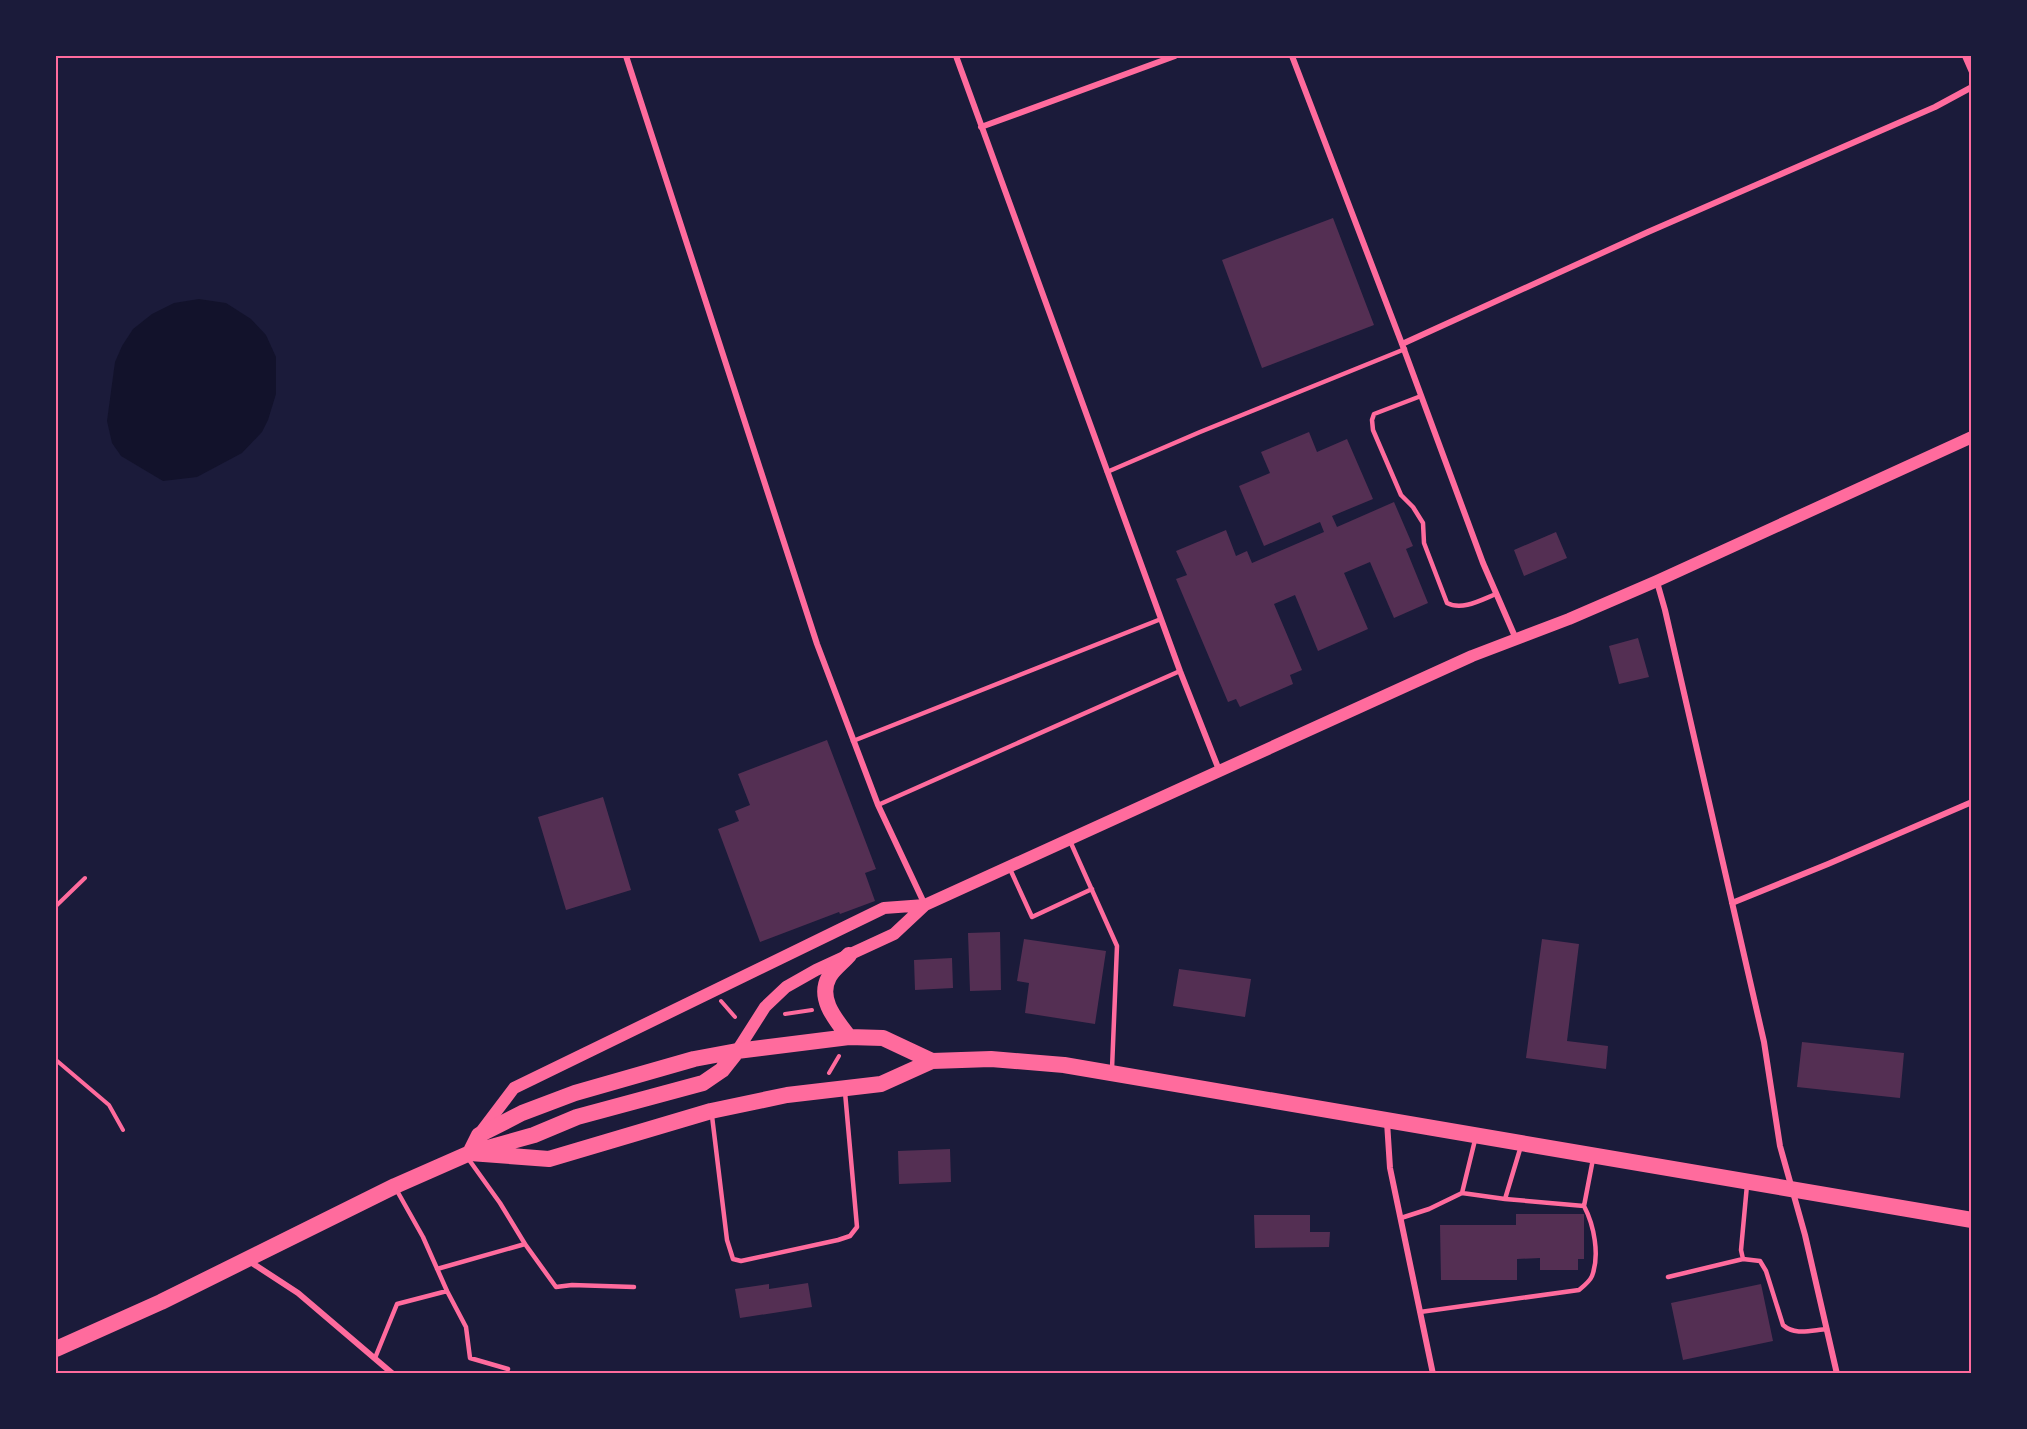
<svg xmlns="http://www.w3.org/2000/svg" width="2027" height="1429" font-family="'DejaVu Sans',sans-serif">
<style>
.water{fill:#12122b}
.building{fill:#542f53}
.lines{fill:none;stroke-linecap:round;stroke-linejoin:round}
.path{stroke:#ff6b9d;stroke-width:4}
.service{stroke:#ff6b9d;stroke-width:4.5}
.minor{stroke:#ff6b9d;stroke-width:6}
.secondary{stroke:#ff6b9d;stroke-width:12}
.trunk{stroke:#ff6b9d;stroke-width:16}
.neatline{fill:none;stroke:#ff6b9d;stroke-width:2}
</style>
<rect width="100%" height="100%" fill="#1b1b3a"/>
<!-- water -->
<path class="water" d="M 199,299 L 226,303 L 251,319 L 266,335 L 276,357 L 276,394 L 268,420 L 262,432 L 242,453 L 197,477 L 163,481 L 121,456 L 112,443 L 107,421 L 115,362 L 122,346 L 133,329 L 152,314 L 174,303 Z"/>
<!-- building -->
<path class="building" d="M 1333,218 L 1374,325 L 1262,368 L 1222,260 Z
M 1309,432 L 1317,452 L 1347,439 L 1373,499 L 1332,516 L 1337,527 L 1394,502 L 1413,546 L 1406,549 L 1428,603 L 1394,618 L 1370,562 L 1344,573 L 1368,629 L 1318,651 L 1295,595 L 1274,604 L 1302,670 L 1290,675 L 1293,684 L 1240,707 L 1236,699 L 1228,702 L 1176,579 L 1187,575 L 1176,551 L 1226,530 L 1236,556 L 1247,551 L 1252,563 L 1324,532 L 1320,522 L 1264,546 L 1239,486 L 1270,473 L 1261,452 Z
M 1556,532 L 1567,558 L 1524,576 L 1514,550 Z
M 1638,638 L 1649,677 L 1619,684 L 1609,646 Z
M 827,740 L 876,869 L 865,873 L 875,901 L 840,914 L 839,912 L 760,942 L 718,829 L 739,821 L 735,811 L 750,805 L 738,774 Z
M 603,797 L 631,890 L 566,910 L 538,817 Z
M 1000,932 L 1001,990 L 970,991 L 968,933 Z
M 1024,939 L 1106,951 L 1095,1024 L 1025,1013 L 1029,983 L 1017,981 Z
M 1542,939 L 1579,944 L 1567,1041 L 1608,1046 L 1606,1069 L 1526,1058 Z
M 952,958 L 953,988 L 915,990 L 914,960 Z
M 1179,969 L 1251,979 L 1245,1017 L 1173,1006 Z
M 1802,1042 L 1904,1053 L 1900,1098 L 1797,1087 Z
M 950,1149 L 951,1182 L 899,1184 L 898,1151 Z
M 1516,1214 L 1584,1214 L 1584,1259 L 1578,1259 L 1578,1270 L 1540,1270 L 1540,1258 L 1517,1259 L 1517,1280 L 1441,1280 L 1440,1225 L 1516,1225 Z
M 1254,1215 L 1310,1215 L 1310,1232 L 1330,1232 L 1329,1247 L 1255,1248 Z
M 808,1283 L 812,1307 L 740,1318 L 735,1289 L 769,1284 L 769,1289 Z
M 1761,1284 L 1773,1341 L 1683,1360 L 1671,1303 Z"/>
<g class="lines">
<!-- path -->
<path class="path" d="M 56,906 L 85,878
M 721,1001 L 735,1017
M 785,1014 L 812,1010
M 56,1060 L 109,1105 L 123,1130
M 829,1073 L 839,1056"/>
<!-- service -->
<path class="service" d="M 1421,396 L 1374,414 L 1372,420 L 1373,430 L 1401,495 L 1413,507 L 1423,523 L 1424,543 L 1447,603 C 1462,611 1481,600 1496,594
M 1107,472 L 1200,432 L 1405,349
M 853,741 L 1161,619
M 878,805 L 1180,671
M 1070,841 L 1117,946 L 1112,1069
M 1010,869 L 1032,917 L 1092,889
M 712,1116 L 727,1240 L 733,1259 L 741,1261 L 838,1240 L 850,1236 L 857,1227 L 845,1092
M 1747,1185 L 1741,1250 L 1743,1259 L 1760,1261 L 1766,1271 L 1783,1325 C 1795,1336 1812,1330 1827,1329
M 396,1189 L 423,1237 L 447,1291
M 1462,1193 L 1505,1199 L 1521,1146
M 1505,1199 L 1584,1206 L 1593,1159
M 1401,1218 L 1429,1209 L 1462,1193 L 1475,1140
M 525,1244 L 556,1287 L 572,1285 L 634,1287
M 437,1269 L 525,1244 L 500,1203 L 467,1157
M 1668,1277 L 1743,1259
M 1420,1312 L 1579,1290 C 1584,1286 1590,1281 1592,1276 C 1600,1255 1594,1225 1584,1206
M 375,1358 L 397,1304 L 447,1291 L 466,1327 L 470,1358 L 508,1369"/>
<!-- minor -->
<path class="minor" d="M 626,56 L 817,644 L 878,805 L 925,905
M 956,56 L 1180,671 L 1219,770
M 1292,56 L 1402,344 L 1483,563 L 1516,639
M 1965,56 L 1972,72
M 981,127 L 1175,56
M 1402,344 L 1648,232 L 1935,107 L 1972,87
M 1657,582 L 1665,610 L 1764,1042 L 1780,1146 L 1805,1235 L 1837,1374
M 1732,903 L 1828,864 L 1972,802
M 1387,1122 L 1390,1168 L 1433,1374
M 249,1261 L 298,1293 L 393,1374"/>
<!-- secondary -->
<path class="secondary" d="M 737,1051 L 765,1007 L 786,987 L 816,970 L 894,934 L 925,905 L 1472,656 L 1569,619 L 1657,581 L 1972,437
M 480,1133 L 514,1088 L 884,908 L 925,905"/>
<!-- trunk -->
<path class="trunk" d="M 849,1037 C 836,1020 817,999 829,977 C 833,969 843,962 849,955
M 470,1153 L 549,1159 L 711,1111 L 787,1095 L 881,1084 L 932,1061 L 991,1059 L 1064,1065 L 1972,1220
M 470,1153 L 479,1135 L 522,1113 L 575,1093 L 694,1059 L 737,1051 L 849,1037 L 883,1038 L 932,1061
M 56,1349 L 161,1302 L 395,1186 L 470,1153 L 534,1135 L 577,1117 L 703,1083 L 722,1070 L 737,1051"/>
</g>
<!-- border -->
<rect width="2027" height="1429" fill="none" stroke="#1b1b3a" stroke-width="114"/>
<rect x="57" y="57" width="1913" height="1315" class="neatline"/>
</svg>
